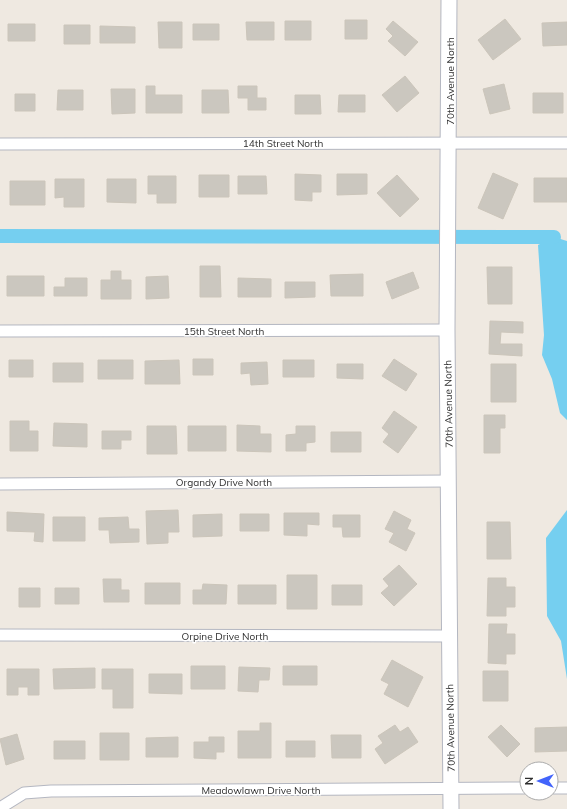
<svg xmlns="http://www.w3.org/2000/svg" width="567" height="809" font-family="Mulish,sans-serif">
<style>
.water{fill:#75cff0}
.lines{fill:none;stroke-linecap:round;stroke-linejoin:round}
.canal{stroke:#75cff0;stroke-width:14}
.building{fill:#cbc7bf;stroke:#cbc5ba}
.street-casing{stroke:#b4b7c1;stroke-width:13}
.secondary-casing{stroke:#b4b7c1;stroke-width:17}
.street{stroke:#fff;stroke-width:11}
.secondary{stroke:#fff;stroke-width:15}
.labels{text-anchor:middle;stroke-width:3;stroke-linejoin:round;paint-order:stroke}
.street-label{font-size:10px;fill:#2e2e2e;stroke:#fff}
</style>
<rect width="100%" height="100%" fill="#efe9e1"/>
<!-- water -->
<path class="water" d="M 554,237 L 567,241 L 567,420 L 560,413 L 552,379 L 542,355 L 544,335 L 538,245 Z
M 567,510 L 567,679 L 561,641 L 547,616 L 546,538 Z"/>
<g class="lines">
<!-- canal -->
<path class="canal" d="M 0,236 L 554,237"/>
</g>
<!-- building -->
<path class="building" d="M 505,19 L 521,39 L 493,60 L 478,40 Z
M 345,20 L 367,20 L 367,39 L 345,39 Z
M 285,21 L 311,21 L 311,40 L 285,40 Z
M 393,21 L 418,42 L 405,56 L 388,41 L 393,36 L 386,29 Z
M 158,22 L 182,22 L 182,48 L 159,48 Z
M 246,22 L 274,22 L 274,40 L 247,40 Z
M 567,22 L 567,45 L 543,46 L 542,23 Z
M 8,24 L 35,24 L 35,41 L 8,41 Z
M 193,24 L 219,24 L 219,40 L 193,40 Z
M 64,25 L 90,25 L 90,44 L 64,44 Z
M 100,26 L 135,27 L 135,43 L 100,43 Z
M 405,76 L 419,93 L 397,112 L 382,95 Z
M 504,84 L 510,109 L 490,114 L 483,89 Z
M 146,86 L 155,86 L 155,95 L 182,95 L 182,113 L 146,113 Z
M 238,86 L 257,86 L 257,98 L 266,98 L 266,110 L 248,110 L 248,98 L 238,98 Z
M 111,89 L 135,89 L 135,113 L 112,114 Z
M 58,90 L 83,90 L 83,110 L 57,110 Z
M 202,90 L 228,90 L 229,113 L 202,113 Z
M 533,93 L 563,93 L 563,113 L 533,113 Z
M 15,94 L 35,94 L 35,111 L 15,111 Z
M 295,95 L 320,95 L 321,114 L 295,114 Z
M 339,95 L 365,95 L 365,112 L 338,112 Z
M 493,173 L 518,184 L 503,219 L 478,208 Z
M 295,174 L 321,175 L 321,192 L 312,192 L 312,201 L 295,200 Z
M 337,174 L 367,174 L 367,194 L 337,195 Z
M 199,175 L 229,175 L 229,197 L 199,197 Z
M 397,175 L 419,199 L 400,217 L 377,193 Z
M 148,176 L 176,176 L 176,203 L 157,203 L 157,194 L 148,194 Z
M 238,176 L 266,176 L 267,194 L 238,194 Z
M 534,178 L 567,178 L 567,202 L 534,202 Z
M 55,179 L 84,179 L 84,207 L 64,207 L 64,197 L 55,198 Z
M 107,179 L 136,179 L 136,203 L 107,202 Z
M 10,181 L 45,181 L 45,205 L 10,205 Z
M 200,266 L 220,266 L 221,297 L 200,297 Z
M 487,267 L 512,267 L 512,304 L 488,304 Z
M 111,271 L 121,271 L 121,280 L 131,280 L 131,299 L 101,299 L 101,280 L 111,280 Z
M 413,272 L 419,288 L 392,299 L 386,282 Z
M 363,274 L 363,296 L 331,296 L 330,275 Z
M 7,276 L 44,276 L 44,296 L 7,296 Z
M 168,276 L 169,298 L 146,299 L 146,277 Z
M 65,278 L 87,278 L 87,296 L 54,296 L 54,287 L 65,287 Z
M 238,278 L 271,279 L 271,297 L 238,297 Z
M 285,282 L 315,282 L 315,297 L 285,298 Z
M 490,321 L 523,322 L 523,333 L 501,332 L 500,344 L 522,344 L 522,356 L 489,354 Z
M 193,359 L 213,359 L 213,375 L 193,375 Z
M 394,359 L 417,374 L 406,391 L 382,376 Z
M 9,360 L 33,360 L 33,377 L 9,377 Z
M 98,360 L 133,360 L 133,379 L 98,379 Z
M 179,360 L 180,384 L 145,384 L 145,361 Z
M 283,360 L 314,360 L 314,377 L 283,377 Z
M 267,362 L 268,384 L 251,385 L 250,373 L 241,374 L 241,363 Z
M 53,363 L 83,363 L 83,382 L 53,382 Z
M 337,364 L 363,364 L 363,379 L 337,378 Z
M 491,364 L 516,364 L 516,402 L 491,402 Z
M 394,411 L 417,427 L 398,453 L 383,442 L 389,434 L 382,428 Z
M 484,415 L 505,415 L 505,428 L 500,428 L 500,453 L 484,453 Z
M 10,421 L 29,421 L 29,431 L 38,431 L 38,451 L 10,451 Z
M 54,423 L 87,424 L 87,447 L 53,446 Z
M 237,425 L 260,426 L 260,434 L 271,434 L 271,452 L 237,451 Z
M 147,426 L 176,426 L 177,454 L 147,454 Z
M 188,426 L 226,426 L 226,451 L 188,451 Z
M 296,426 L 315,426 L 315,442 L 306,443 L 306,451 L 286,451 L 286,435 L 296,434 Z
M 102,431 L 131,431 L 131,440 L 121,440 L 121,449 L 102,449 Z
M 331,432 L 361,432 L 361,452 L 331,452 Z
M 178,510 L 179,532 L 168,532 L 168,543 L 147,544 L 146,511 Z
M 394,511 L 411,520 L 407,529 L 415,533 L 406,551 L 389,542 L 394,533 L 385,529 Z
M 7,512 L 44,514 L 43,542 L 34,541 L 35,532 L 7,531 Z
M 284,513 L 319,513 L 319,525 L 307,524 L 307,536 L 284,535 Z
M 222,514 L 222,536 L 193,537 L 193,515 Z
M 240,514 L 269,514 L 269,531 L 240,531 Z
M 333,515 L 360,515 L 360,537 L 343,537 L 342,527 L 333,527 Z
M 53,517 L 85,517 L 85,541 L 53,541 Z
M 128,517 L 129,529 L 139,529 L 139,542 L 110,543 L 109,530 L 99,530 L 99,518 Z
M 487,522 L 510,522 L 511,559 L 487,559 Z
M 399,565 L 417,584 L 394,606 L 381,593 L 389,586 L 383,579 Z
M 287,575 L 317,575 L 317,609 L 287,609 Z
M 488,578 L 506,578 L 506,587 L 515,587 L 515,607 L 506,607 L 506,616 L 487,616 Z
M 103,579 L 121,579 L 121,590 L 129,590 L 129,602 L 104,602 Z
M 145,583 L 180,583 L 180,604 L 145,604 Z
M 203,584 L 227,585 L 226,604 L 193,604 L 193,590 L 202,590 Z
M 238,585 L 276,585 L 276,604 L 238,604 Z
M 332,585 L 362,585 L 362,605 L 332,605 Z
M 19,588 L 40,588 L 40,607 L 19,607 Z
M 55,588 L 79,588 L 79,604 L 55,604 Z
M 489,624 L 507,624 L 506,634 L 515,634 L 515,654 L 506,654 L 506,664 L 488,663 Z
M 392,660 L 423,677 L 408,707 L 384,694 L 389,684 L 381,680 Z
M 191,666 L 225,666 L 225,689 L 191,689 Z
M 283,666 L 317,666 L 317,685 L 283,685 Z
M 239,667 L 270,668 L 269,680 L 259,680 L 258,692 L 238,691 Z
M 95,668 L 95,688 L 54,689 L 53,669 Z
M 7,669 L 39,669 L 39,695 L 28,695 L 28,687 L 18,687 L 18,695 L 7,695 Z
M 102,669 L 133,669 L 133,708 L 113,708 L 113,689 L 102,689 Z
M 483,671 L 508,671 L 508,701 L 483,701 Z
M 149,674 L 182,674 L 182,694 L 149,693 Z
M 260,723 L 271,723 L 271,758 L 238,758 L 238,731 L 260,731 Z
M 395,725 L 400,732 L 408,727 L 418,742 L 385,764 L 375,749 L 383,743 L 378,736 Z
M 501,725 L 520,744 L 507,757 L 488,737 Z
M 567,727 L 567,751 L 535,752 L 535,728 Z
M 100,733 L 129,733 L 129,760 L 100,760 Z
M 17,734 L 24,759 L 6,765 L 0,739 Z
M 331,735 L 361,735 L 361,758 L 332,758 Z
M 178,737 L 178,757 L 146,757 L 146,738 Z
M 209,737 L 224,737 L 224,752 L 216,752 L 216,759 L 194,758 L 194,742 L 209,742 Z
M 54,741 L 85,741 L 85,759 L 54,759 Z
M 286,741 L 315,741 L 315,757 L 286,757 Z"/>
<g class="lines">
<defs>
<path id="street" d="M 0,144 L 567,143
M 0,331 L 447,330
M 0,484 L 449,481
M 0,635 L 449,636
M 551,788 L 567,788
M 0,808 L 24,793 L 51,791 L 527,788"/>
<path id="secondary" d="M 449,0 L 447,330 L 451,809"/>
</defs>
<!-- street casing -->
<use href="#street" class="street-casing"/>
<!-- secondary casing -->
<use href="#secondary" class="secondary-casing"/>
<!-- street -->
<use href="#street" class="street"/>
<!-- secondary -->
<use href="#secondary" class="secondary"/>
</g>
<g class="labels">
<!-- street labels -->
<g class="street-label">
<text transform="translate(450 81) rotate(-90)" y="4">70th Avenue North</text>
<text x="283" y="147">14th Street North</text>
<text x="224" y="335">15th Street North</text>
<text transform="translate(448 404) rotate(-91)" y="4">70th Avenue North</text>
<text x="224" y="486">Organdy Drive North</text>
<text x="225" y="640">Orpine Drive North</text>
<text transform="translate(450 728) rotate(-91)" y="4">70th Avenue North</text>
<text x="261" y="794">Meadowlawn Drive North</text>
</g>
</g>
<!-- north arrow -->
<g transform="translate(539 781) rotate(270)"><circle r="19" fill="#ffffff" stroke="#ababab"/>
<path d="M0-3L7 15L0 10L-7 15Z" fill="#4264fb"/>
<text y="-6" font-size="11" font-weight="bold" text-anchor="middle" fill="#2e2e2e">N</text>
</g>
</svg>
